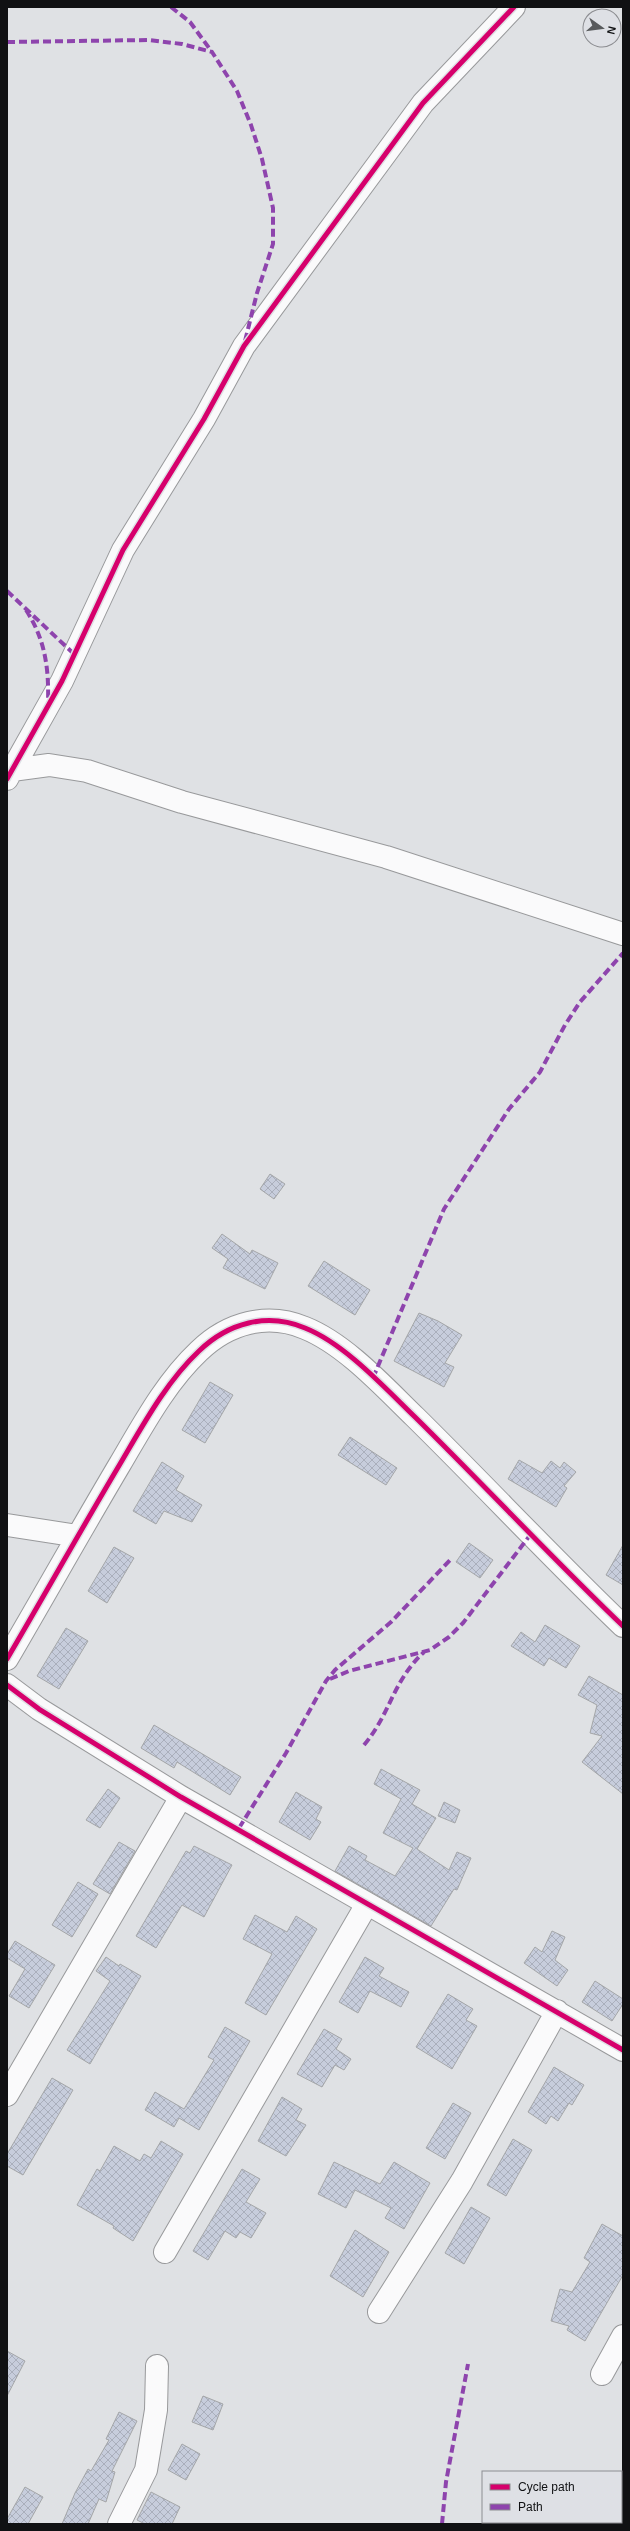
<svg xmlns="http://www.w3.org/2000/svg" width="630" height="2531" font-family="Helvetica,sans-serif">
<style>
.building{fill:url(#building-cross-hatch);stroke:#a4a6a8}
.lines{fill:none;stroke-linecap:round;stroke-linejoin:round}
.minor-casing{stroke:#98999b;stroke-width:24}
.minor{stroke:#fafafb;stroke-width:22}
.quiet{stroke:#8e44ad;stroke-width:4;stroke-dasharray:8 4;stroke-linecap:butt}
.cycleway-casing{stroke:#dee0e5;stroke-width:8}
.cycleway{stroke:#d6006c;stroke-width:5}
</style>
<defs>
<pattern id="building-cross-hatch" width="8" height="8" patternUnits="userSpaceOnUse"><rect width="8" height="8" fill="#c7cddc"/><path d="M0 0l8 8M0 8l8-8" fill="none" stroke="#aaafbc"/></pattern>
</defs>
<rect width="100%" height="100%" fill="#dfe1e4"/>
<!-- building -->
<path class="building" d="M 270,1174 L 285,1184 L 274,1199 L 260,1189 Z
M 222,1234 L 250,1254 L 252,1250 L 278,1263 L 265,1289 L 223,1268 L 228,1259 L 212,1248 Z
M 324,1261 L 370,1290 L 355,1315 L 308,1286 Z
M 419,1313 L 438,1321 L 462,1335 L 445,1363 L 454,1367 L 444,1387 L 394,1361 Z
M 210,1382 L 233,1395 L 205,1443 L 182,1430 Z
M 350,1437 L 397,1468 L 386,1485 L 338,1455 Z
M 519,1460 L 542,1473 L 551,1461 L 560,1468 L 564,1462 L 576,1472 L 564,1486 L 567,1488 L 556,1507 L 508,1479 Z
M 162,1462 L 184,1476 L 176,1490 L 202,1505 L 192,1522 L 164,1511 L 156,1524 L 133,1511 Z
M 469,1543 L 493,1560 L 480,1578 L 456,1562 Z
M 623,1545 L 623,1585 L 606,1575 Z
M 114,1547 L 134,1558 L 107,1603 L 88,1591 Z
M 545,1625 L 580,1646 L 566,1668 L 549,1658 L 544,1666 L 511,1646 L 521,1632 L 535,1642 Z
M 66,1628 L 88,1641 L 59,1689 L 37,1676 Z
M 589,1676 L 623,1695 L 623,1794 L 582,1762 L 602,1736 L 590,1733 L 597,1705 L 578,1695 Z
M 154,1725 L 241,1777 L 230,1795 L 177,1762 L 174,1768 L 141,1748 Z
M 381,1769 L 420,1790 L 412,1804 L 436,1818 L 417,1849 L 449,1870 L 457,1852 L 471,1858 L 457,1890 L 454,1889 L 431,1926 L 335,1871 L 349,1846 L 367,1856 L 365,1860 L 395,1876 L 413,1848 L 383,1833 L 401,1799 L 374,1784 Z
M 108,1789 L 120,1798 L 100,1828 L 86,1820 Z
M 296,1792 L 322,1807 L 316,1819 L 321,1822 L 310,1840 L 279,1822 Z
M 444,1802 L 460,1810 L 455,1823 L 438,1816 Z
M 119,1842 L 135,1851 L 110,1894 L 93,1884 Z
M 194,1846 L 232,1865 L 204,1917 L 182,1905 L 156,1948 L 136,1936 L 186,1851 L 190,1853 Z
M 78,1882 L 98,1894 L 72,1937 L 52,1925 Z
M 255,1915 L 287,1932 L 296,1916 L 317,1929 L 266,2015 L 245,2003 L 272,1954 L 243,1939 Z
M 552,1931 L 565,1937 L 555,1960 L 568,1970 L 557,1986 L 524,1963 L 535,1947 L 542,1952 Z
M 15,1941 L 55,1965 L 29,2008 L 9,1996 L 25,1969 L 7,1958 L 7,1954 Z
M 106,1957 L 119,1966 L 120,1964 L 141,1976 L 90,2064 L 67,2050 L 110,1981 L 96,1971 Z
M 365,1957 L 384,1968 L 379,1976 L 409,1992 L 401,2007 L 370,1991 L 358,2013 L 339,2002 Z
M 595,1981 L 623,1999 L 623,2004 L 612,2021 L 582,2002 Z
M 448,1994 L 473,2009 L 466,2020 L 477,2026 L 452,2069 L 416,2047 Z
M 225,2027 L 250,2041 L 199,2130 L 179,2118 L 174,2127 L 145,2110 L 155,2092 L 184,2109 L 214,2060 L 208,2057 Z
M 324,2029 L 342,2039 L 336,2049 L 351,2059 L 344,2070 L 335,2065 L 322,2087 L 297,2074 Z
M 554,2067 L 584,2085 L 572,2105 L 569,2103 L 558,2121 L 551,2116 L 546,2124 L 528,2112 Z
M 52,2078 L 73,2090 L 23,2175 L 7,2166 L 7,2154 Z
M 282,2097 L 302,2109 L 296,2120 L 306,2125 L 286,2156 L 258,2141 Z
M 453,2103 L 471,2113 L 445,2159 L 426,2148 Z
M 513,2139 L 532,2150 L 506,2196 L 487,2185 Z
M 161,2141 L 183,2154 L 133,2241 L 113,2228 L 114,2226 L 77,2205 L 97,2169 L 100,2171 L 114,2146 L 140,2161 L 144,2154 L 151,2158 Z
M 334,2162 L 380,2184 L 394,2162 L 430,2183 L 404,2229 L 385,2218 L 391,2208 L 355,2190 L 346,2208 L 318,2194 Z
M 242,2169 L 260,2179 L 246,2202 L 266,2213 L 251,2238 L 240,2232 L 236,2238 L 225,2231 L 208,2260 L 193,2251 Z
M 471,2207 L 490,2218 L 464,2264 L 445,2253 Z
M 602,2224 L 623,2236 L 623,2275 L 585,2341 L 567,2330 L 569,2326 L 551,2321 L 560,2289 L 572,2292 L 590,2262 L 584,2258 Z
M 355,2230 L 389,2252 L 363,2297 L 330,2276 Z
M 7,2351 L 25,2361 L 7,2396 Z
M 203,2396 L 223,2404 L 213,2430 L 192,2422 Z
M 119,2412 L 137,2421 L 112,2471 L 115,2472 L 106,2502 L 99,2499 L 88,2524 L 62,2524 L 75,2493 L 88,2469 L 91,2471 L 109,2440 L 106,2439 Z
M 182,2444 L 200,2454 L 186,2480 L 168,2470 Z
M 25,2487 L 43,2497 L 28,2524 L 7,2524 L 7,2519 Z
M 151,2492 L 180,2507 L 172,2524 L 145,2524 L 137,2520 Z"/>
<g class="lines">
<defs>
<path id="minor" d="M 12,770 L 49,765 L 87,771 L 182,802 L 386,857 L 623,934
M 7,779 L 62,681 L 123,550 L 204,419 L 244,346 L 423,103 L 514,7
M 7,1525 L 78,1536
M 7,1659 C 45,1594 82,1528 120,1464 C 143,1425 166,1382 199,1351 C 228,1323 267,1312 305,1328 C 345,1344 384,1387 415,1417 C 485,1486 552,1558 623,1626
M 7,1685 L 39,1709 L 181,1797 L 623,2050
M 7,2095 L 181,1797
M 165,2252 L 367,1904
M 379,2312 L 462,2181 L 557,2011
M 602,2374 L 623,2336
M 119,2524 L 146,2470 L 156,2410 L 157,2366"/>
</defs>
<!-- minor casing -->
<use href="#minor" class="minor-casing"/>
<!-- minor -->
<use href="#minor" class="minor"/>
<!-- quiet -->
<path class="quiet" d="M 171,7 L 190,22 L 212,52
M 7,42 L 149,40 L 182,44 L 212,52 L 237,91 L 251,125 L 262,159 L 273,208 L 273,244 L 257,293 L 245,341
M 7,591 L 75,655
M 26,610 C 45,639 49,668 48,702
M 373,1378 L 444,1209 L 509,1109 L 540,1072 L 565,1025 L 580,1002 L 623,953
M 330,1679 L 349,1671 L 430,1650 L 449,1637 L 463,1623 L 531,1534
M 364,1745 C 391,1713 392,1682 424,1652
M 239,1828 L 286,1753 L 326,1681 L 335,1670 L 391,1622 L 452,1558
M 442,2524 L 446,2482 L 468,2364"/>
<defs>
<path id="cycleway" d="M 7,779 L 62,681 L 123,550 L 204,419 L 244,346 L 423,103 L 514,7
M 7,1659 C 45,1594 82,1528 120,1464 C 143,1425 166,1382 199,1351 C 228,1323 267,1312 305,1328 C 345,1344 384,1387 415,1417 C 485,1486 552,1558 623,1626
M 7,1685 L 39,1709 L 181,1797 L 623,2050"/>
</defs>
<!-- cycleway casing -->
<use href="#cycleway" class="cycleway-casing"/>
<!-- cycleway -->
<use href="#cycleway" class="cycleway"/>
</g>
<!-- border -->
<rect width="630" height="2531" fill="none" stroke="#101113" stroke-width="16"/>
<!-- legend -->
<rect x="482" y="2471" width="140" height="52" fill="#dee0e5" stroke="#8c8d91"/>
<rect x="490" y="2484" width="20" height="6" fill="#d6006c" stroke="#8c8d91"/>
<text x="518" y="2491" font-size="12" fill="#101113">Cycle path</text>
<rect x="490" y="2504" width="20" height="6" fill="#8e44ad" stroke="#8c8d91"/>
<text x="518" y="2511" font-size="12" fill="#101113">Path</text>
<!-- north arrow -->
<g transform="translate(602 28) rotate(104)"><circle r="19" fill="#dee0e5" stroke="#8c8d91"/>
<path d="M0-3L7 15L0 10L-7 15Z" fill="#585a5c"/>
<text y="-6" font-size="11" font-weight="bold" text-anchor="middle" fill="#101113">N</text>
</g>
</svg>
